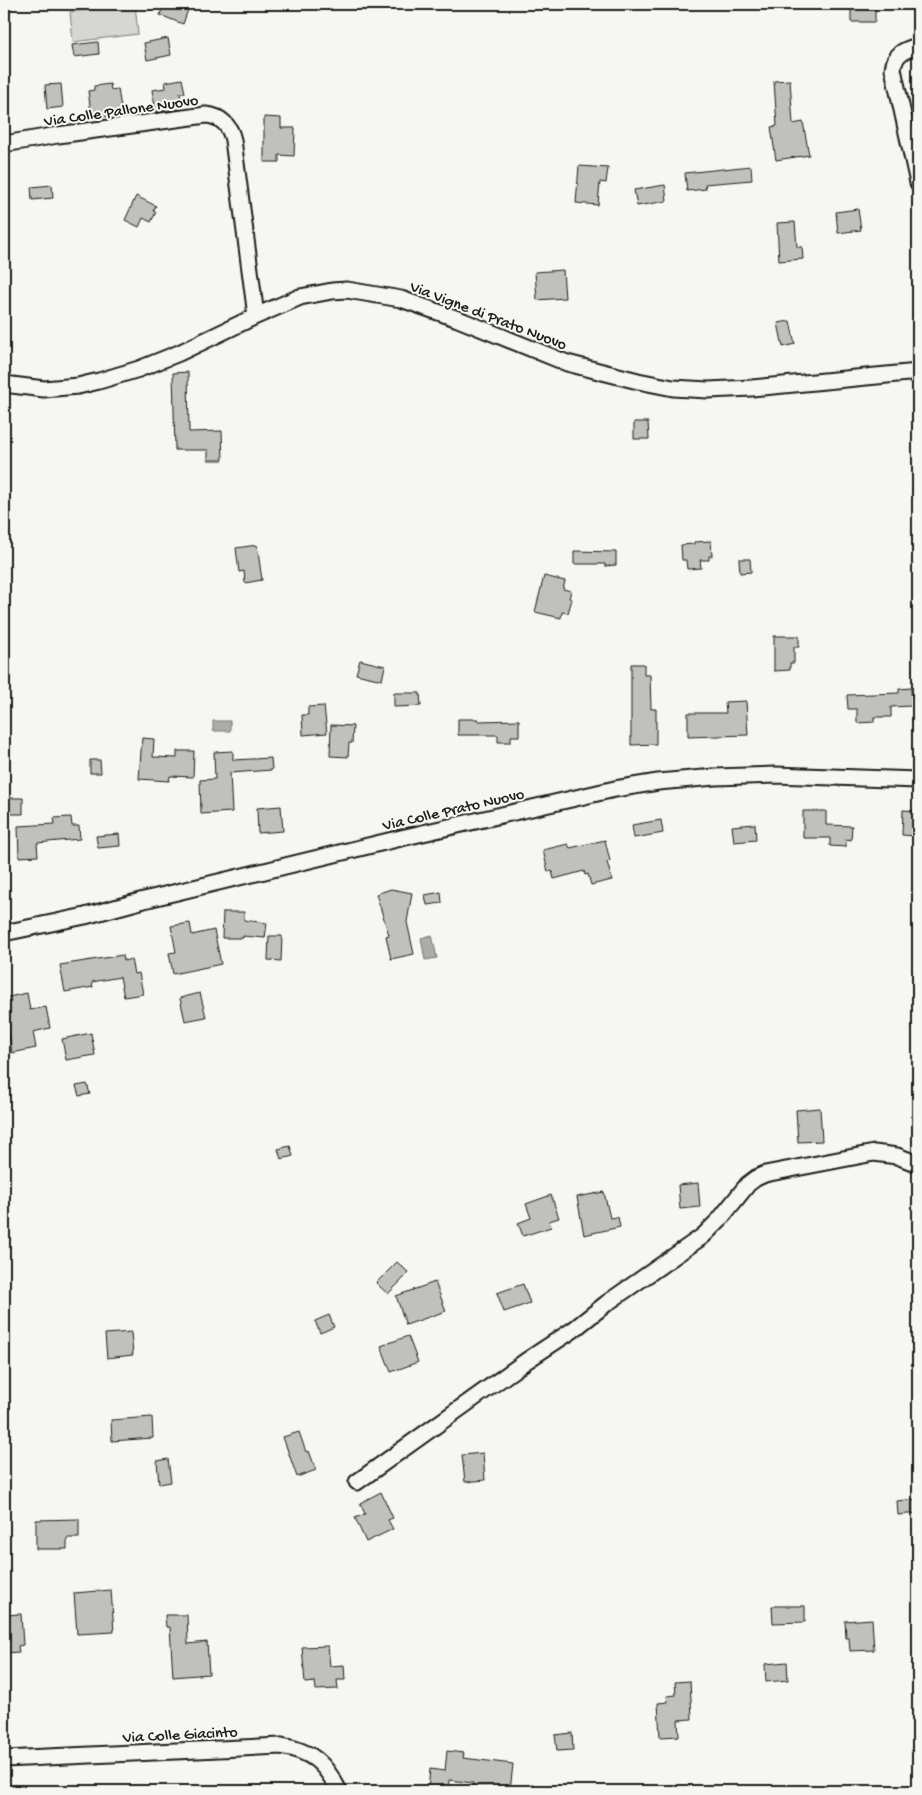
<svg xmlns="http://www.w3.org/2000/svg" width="922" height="1795" font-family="'Gochi Hand',sans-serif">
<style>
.green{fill:#d6d6d2;stroke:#797977}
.water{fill:#acaca9;stroke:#727271}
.building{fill:#c0c0bd;stroke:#1c1c1c}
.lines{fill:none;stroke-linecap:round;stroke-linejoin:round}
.minor-casing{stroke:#1c1c1c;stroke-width:19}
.minor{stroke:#f6f6f2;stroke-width:15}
.labels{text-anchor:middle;stroke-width:4;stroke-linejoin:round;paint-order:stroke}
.street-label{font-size:16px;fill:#1c1c1c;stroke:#f6f6f2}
</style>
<rect width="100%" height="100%" fill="#f6f6f2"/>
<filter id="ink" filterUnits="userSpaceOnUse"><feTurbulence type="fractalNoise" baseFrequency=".02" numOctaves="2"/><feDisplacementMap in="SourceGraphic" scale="10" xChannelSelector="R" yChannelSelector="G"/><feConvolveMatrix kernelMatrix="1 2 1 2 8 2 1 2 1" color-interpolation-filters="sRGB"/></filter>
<g filter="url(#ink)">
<!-- green -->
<path class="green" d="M 135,4 L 138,34 L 73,42 L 70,12 Z"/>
<!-- water -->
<path class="water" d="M 213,721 L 230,721 L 230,731 L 213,731 Z
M 432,935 L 437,958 L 425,960 L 421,938 Z"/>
<!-- building -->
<path class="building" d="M 164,4 L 190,4 L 183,24 L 160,15 Z
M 851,6 L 875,6 L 875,22 L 851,22 Z
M 168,38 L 171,55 L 147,60 L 144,43 Z
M 98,42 L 99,54 L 74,57 L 72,45 Z
M 182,79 L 185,93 L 180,93 L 182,109 L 156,112 L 152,90 L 166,88 L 165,82 Z
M 790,80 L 793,124 L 803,122 L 809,155 L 776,160 L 771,127 L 777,126 L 774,81 Z
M 61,84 L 63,107 L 47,109 L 45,85 Z
M 110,84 L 111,90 L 118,89 L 122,114 L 92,119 L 88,91 L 94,90 L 94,86 Z
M 264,117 L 281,118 L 281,128 L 295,128 L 294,156 L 279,155 L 279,162 L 264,162 Z
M 579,166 L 608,168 L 606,183 L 600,182 L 598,205 L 576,203 Z
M 751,166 L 752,180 L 705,184 L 706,189 L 687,191 L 685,173 Z
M 52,185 L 53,198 L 32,200 L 31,187 Z
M 665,185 L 667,201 L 637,206 L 634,190 Z
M 136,196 L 156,206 L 153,211 L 156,212 L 151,222 L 143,218 L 139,227 L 125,220 Z
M 858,209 L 861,230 L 838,233 L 836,212 Z
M 795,222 L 797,247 L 802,247 L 803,259 L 779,261 L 777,223 Z
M 563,270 L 565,298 L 537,300 L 535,272 Z
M 790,321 L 795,344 L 783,347 L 778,323 Z
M 188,372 L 189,432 L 222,431 L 223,460 L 208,460 L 208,450 L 175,450 L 173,373 Z
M 634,422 L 648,422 L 649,439 L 634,439 Z
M 711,541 L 712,556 L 709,556 L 709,560 L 700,560 L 701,568 L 687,569 L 686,560 L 682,560 L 681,545 L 694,544 L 694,542 Z
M 257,545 L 262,580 L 245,583 L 244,571 L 239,572 L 236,548 Z
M 574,551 L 616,552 L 616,565 L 605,566 L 605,564 L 574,564 Z
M 739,559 L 750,559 L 751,572 L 740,573 Z
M 544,576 L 565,581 L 563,589 L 571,591 L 569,598 L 572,599 L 568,613 L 562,612 L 561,618 L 535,612 Z
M 774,636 L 799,636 L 799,647 L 794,647 L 794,663 L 790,663 L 790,670 L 774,671 Z
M 360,660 L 385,666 L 382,680 L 356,674 Z
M 631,664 L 644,664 L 644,675 L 650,675 L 651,709 L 656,709 L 656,744 L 631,745 Z
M 911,688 L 912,706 L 891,707 L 891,717 L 874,717 L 874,722 L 857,723 L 857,709 L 848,709 L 847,695 L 899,693 L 899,689 Z
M 394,693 L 420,693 L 421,706 L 394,707 Z
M 746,701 L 748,735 L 688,737 L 688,713 L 726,713 L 725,702 Z
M 324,706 L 327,733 L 303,735 L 302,715 L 308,715 L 308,707 Z
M 458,719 L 478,719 L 478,721 L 519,720 L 519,736 L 511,736 L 511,742 L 498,742 L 498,735 L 458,735 Z
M 331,725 L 353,726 L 352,743 L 349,743 L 348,757 L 330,756 Z
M 142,738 L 154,739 L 153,757 L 177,758 L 177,751 L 194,751 L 193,777 L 170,776 L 169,781 L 139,779 Z
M 233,751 L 233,760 L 271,758 L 272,770 L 230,773 L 232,812 L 201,814 L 200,780 L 215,779 L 214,752 Z
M 90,760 L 100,760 L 101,773 L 90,773 Z
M 8,798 L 23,798 L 23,814 L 8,814 Z
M 281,806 L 283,831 L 258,833 L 257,808 Z
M 903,810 L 918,811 L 916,836 L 902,835 Z
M 803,811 L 826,811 L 826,825 L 852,826 L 851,840 L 846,839 L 846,847 L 830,846 L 830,838 L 803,838 Z
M 71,817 L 72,826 L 79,826 L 80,839 L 37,843 L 38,856 L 19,857 L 18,826 L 55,824 L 54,818 Z
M 661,820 L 663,833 L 634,838 L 632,825 Z
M 755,824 L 756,840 L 734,842 L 732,826 Z
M 119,834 L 120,846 L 98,848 L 96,836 Z
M 605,840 L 610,861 L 607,862 L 612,880 L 591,885 L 588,874 L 585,875 L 584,871 L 554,879 L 552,871 L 548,872 L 543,850 L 568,844 L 570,848 Z
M 391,889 L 412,893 L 407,922 L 414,954 L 391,959 L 386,936 L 389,935 L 376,894 Z
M 441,892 L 442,903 L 427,905 L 425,895 Z
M 223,912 L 244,912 L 244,920 L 267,923 L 265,938 L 243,936 L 243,938 L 222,938 Z
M 190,923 L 192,935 L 214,930 L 221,964 L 173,974 L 169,953 L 176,952 L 171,926 Z
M 269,936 L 282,936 L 281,961 L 268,960 Z
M 123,955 L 124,961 L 131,959 L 134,974 L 139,973 L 143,994 L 124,997 L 120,977 L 92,982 L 93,987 L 65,992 L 60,965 Z
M 27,993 L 30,1010 L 46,1007 L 50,1028 L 33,1032 L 36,1048 L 12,1053 L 4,998 Z
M 200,993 L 206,1017 L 185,1021 L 180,998 Z
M 91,1033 L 95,1055 L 66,1060 L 62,1039 Z
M 87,1084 L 90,1094 L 79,1096 L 76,1086 Z
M 820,1108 L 822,1141 L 798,1142 L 796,1110 Z
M 290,1146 L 293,1156 L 281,1159 L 278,1149 Z
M 698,1183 L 700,1207 L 680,1209 L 678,1185 Z
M 604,1192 L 610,1218 L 618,1217 L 620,1227 L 584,1235 L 577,1197 Z
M 551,1195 L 559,1218 L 549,1221 L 551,1227 L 523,1236 L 518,1223 L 531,1218 L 526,1204 Z
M 397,1262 L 409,1273 L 388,1294 L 376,1283 Z
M 435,1282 L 446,1311 L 406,1325 L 396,1296 Z
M 523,1284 L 530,1303 L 504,1312 L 497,1293 Z
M 329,1315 L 334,1327 L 320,1333 L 315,1321 Z
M 131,1332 L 133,1355 L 107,1358 L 105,1334 Z
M 408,1336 L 418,1362 L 391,1372 L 381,1346 Z
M 152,1417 L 153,1438 L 112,1441 L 111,1420 Z
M 299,1432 L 306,1452 L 309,1451 L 316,1470 L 297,1477 L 283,1437 Z
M 483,1453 L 485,1480 L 465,1482 L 462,1455 Z
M 168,1459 L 171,1482 L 159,1484 L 157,1461 Z
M 381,1492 L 393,1518 L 388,1520 L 393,1529 L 366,1542 L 355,1518 L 365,1514 L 360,1503 Z
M 918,1499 L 918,1513 L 898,1515 L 897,1501 Z
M 79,1519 L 79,1538 L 67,1538 L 67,1549 L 36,1549 L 36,1520 Z
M 111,1590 L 114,1632 L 77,1634 L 74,1593 Z
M 772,1606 L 805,1606 L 805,1622 L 773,1623 Z
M 21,1614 L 23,1645 L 18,1646 L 19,1652 L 4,1653 L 4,1615 Z
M 165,1615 L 187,1615 L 188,1644 L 207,1642 L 209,1674 L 173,1677 L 170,1627 L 166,1627 Z
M 872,1619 L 874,1650 L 850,1651 L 849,1638 L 846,1638 L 845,1621 Z
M 328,1646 L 330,1666 L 344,1665 L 345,1680 L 337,1680 L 338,1689 L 316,1690 L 315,1682 L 305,1683 L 302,1647 Z
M 787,1662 L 788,1680 L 766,1682 L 765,1664 Z
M 690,1681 L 692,1719 L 678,1720 L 679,1736 L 660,1737 L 658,1703 L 668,1702 L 667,1696 L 676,1695 L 675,1682 Z
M 572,1733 L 573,1750 L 557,1751 L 555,1735 Z
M 447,1751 L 464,1753 L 463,1758 L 513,1764 L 510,1791 L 472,1789 L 473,1783 L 449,1780 L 448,1791 L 428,1791 L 430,1769 L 445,1771 Z"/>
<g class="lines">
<defs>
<path id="minor" d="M 918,46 C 904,50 895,53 893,69 L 918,183
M 4,144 L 58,135 L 206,115 C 221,116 230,126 233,140 L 256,316
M 4,384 L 44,389 L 78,386 L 99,381 L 139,369 L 179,353 L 256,316 L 300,297 L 332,291 L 347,290 L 401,299 L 458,319 L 567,363 L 638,381 L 673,388 L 708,390 L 752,388 L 918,372
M 4,933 L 85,916 L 144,900 L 401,838 L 615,789 L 658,782 L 715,777 L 775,775 L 918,780
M 357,1482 L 526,1361 L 573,1330 L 607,1303 L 703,1236 L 720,1219 L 748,1184 L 756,1178 L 765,1174 L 874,1153 L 897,1156 L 918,1164
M 4,1759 L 281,1746 C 312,1751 325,1763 339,1791"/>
</defs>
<!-- minor casing -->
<use href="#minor" class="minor-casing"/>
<!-- minor -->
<use href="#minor" class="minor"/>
</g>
</g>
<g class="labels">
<!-- street labels -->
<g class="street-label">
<text transform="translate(121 109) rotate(-8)" y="6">Via Colle Pallone Nuovo</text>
<text transform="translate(489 314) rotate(21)" y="6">Via Vigne di Prato Nuovo</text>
<text transform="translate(453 808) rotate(-13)" y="6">Via Colle Prato Nuovo</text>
<text transform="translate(180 1733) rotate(-3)" y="6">Via Colle Giacinto</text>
</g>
</g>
<!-- margin -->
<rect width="922" height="1795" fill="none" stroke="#f6f6f2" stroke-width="20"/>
<rect x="10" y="10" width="902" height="1775" fill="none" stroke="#1c1c1c" stroke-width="2" filter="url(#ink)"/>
</svg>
